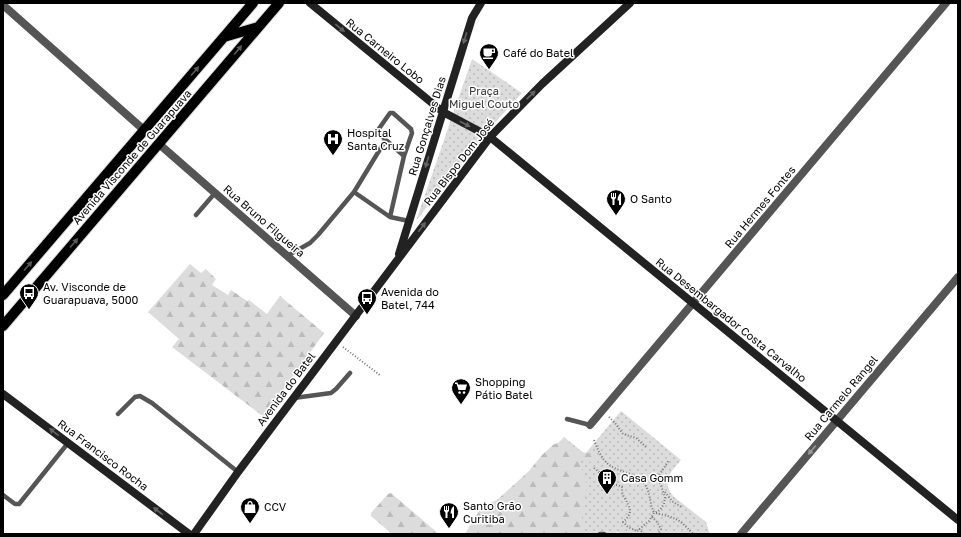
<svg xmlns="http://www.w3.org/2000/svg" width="961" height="537" font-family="'Golos Text',sans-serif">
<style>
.grass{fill:url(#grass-dots)}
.forest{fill:url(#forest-firs)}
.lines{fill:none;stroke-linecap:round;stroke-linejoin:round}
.primary-casing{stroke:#dbdbdb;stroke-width:12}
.path{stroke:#777;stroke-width:2;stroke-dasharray:1 2;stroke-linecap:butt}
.lane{stroke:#555;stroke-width:4.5}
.street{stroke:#555;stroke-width:8}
.secondary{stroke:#222;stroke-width:8}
.primary{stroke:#000;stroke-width:10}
.oneway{fill:#646464}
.oneway2{fill:#595959}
.oneway3{fill:#999}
.labels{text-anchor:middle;stroke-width:3;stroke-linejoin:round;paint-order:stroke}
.street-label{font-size:11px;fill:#000;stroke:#fff}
.poi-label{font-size:11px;fill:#000;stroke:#fff;text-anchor:start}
.park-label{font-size:11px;fill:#333;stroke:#fff}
</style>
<defs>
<pattern id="grass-dots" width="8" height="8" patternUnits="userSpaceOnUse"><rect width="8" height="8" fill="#dcdcdc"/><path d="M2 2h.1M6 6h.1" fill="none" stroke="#bbb" stroke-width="1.8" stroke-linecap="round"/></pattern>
<pattern id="forest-firs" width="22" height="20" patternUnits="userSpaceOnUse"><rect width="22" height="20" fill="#dcdcdc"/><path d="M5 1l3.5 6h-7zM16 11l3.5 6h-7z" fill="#bbb"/></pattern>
</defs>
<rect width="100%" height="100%" fill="#fff"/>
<!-- grass -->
<path class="grass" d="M 472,59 L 522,93 L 480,139 L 416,221 Z
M 621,411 L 681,460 C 671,472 661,480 673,496 L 706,522 L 710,534 L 620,534 L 617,532 L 615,534 L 474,534 L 484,519 L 564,437 L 585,454 Z"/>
<!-- forest -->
<path class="forest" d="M 190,264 L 201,273 L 206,269 L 216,279 L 212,285 L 228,295 L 231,290 L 247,301 L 249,300 L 267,314 L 280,296 L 324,333 L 264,417 L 172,347 L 179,339 L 148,312 Z
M 564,440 L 582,452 L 591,454 L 595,458 L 595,461 L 593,462 L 581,461 L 580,465 L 586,478 L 587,487 L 582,518 L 584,527 L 583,534 L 465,534 L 481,508 L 498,499 L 529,471 L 542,455 L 553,445 Z
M 391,493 L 439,534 L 392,534 L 371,516 L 371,513 L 388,494 Z"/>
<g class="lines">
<defs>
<path id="primary" d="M 224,37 L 258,27
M 3,295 L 253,3
M 3,326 L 279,3"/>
</defs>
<!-- primary casing -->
<use href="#primary" class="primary-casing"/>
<!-- path -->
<path class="path" d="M 343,347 L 381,376
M 609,417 L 615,423 L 623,434 L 636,438 L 646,447
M 594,440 C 602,461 607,467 628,473 C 633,475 639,477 642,481 C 651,489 649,503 654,513
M 594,468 L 600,473 L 604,482 L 617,485 L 622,487 C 622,490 622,494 624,497 C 630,508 634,512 623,522 L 628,527 L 637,531
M 665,492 L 672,501 L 681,507
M 656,513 C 676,518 678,518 693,534
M 652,517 L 657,522 L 661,529 L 658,534
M 639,529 L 644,534
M 637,534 L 637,531 L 649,521 L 654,513 L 660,510 L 664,504 L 665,497 L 660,483 L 660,474 L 669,460"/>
<!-- lane -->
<path class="lane" d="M 354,192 L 390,217 L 409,221
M 196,215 L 215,193
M 390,217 L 404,156 L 412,133 L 411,129 L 393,113 L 390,113 L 378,130 L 378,133 L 404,156
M 287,256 L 310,243 L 318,235 L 354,192 L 385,141
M 294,398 L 331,393 L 336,389 L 350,373
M 118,414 L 135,397 L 140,396 L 152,403 L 238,472
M 567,419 L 590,425
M 3,495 L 15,504 L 19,504 L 68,443
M 600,534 L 604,534"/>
<!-- street -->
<path class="street" d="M 3,5 L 144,130
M 159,144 L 356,316
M 590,425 L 946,3
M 741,534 L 958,277"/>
<!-- secondary -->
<path class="secondary" d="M 310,3 L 443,112 L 490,137 L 958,520
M 399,254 L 472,18 L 481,3
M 3,394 L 189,534
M 194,534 L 238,472 L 490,137 L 542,84 L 630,3"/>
<!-- primary -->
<use href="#primary" class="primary"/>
</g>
<!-- one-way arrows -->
<defs><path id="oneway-solid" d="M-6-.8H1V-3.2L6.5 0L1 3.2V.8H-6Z"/></defs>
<g class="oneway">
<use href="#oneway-solid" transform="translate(340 28) rotate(39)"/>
<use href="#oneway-solid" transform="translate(465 38) rotate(107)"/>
<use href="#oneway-solid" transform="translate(531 95) rotate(-44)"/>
<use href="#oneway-solid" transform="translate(465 124) rotate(28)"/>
<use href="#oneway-solid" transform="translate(427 162) rotate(107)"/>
<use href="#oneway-solid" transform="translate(422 227) rotate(-53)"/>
<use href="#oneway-solid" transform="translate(54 432) rotate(-143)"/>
<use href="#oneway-solid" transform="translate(158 511) rotate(-143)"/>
</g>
<g class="oneway2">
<use href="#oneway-solid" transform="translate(238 50) rotate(-50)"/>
<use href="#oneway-solid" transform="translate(195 71) rotate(-49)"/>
<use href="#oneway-solid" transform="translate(74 243) rotate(-49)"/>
<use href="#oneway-solid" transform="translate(28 266) rotate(-49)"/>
</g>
<use class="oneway3" href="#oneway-solid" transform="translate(812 450) rotate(130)"/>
<!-- icons -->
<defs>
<symbol id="cafe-pin" viewBox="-11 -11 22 30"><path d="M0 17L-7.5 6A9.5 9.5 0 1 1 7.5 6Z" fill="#000" stroke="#fff"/><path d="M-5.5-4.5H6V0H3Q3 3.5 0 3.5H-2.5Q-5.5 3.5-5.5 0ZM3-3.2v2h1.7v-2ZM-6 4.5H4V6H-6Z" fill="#fff"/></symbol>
<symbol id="hospital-pin" viewBox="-11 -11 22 30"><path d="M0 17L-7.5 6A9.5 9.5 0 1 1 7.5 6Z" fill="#000" stroke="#fff"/><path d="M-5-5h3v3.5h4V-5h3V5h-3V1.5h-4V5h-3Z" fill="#fff"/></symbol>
<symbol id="restaurant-pin" viewBox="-11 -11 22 30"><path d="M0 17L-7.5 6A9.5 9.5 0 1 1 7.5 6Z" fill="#000" stroke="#fff"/><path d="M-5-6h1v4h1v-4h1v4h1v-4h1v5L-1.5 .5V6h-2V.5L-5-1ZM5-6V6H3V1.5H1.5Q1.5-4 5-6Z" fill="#fff"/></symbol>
<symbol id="bus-pin" viewBox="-11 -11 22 30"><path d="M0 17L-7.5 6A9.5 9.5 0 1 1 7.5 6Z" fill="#000" stroke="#fff"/><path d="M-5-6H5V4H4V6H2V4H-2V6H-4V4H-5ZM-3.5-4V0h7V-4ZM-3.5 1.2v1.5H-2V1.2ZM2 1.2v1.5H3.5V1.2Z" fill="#fff"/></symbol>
<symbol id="supermarket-pin" viewBox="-11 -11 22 30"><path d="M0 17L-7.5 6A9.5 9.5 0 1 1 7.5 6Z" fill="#000" stroke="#fff"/><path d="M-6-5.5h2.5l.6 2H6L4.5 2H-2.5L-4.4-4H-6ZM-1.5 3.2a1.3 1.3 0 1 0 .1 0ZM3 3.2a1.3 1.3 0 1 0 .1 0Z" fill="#fff"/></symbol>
<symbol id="building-pin" viewBox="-11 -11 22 30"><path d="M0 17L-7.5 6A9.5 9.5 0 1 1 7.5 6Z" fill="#000" stroke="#fff"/><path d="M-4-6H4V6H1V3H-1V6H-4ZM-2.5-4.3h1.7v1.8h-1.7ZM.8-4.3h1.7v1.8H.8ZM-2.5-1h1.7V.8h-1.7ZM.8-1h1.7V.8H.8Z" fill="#fff"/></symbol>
<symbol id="shop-pin" viewBox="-11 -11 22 30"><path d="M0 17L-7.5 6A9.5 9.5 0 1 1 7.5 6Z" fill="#000" stroke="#fff"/><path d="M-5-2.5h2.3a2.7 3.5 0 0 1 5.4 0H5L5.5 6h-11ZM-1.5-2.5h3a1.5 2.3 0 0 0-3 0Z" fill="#fff"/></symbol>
</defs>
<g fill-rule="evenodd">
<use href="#cafe-pin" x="478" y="42" width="22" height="30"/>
<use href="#hospital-pin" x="322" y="128" width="22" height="30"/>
<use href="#restaurant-pin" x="605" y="188" width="22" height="30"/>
<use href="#bus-pin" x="18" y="282" width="22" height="30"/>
<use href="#bus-pin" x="356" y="287" width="22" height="30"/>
<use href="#supermarket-pin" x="450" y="377" width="22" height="30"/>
<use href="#building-pin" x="596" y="467" width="22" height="30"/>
<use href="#shop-pin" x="239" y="496" width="22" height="30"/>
<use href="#restaurant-pin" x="438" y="501" width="22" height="30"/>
</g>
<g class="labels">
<!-- street labels -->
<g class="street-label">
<text transform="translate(385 51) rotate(39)" y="4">Rua Carneiro Lobo</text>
<text transform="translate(427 126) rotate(-73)" y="4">Rua Gonçalves Dias</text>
<text transform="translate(132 157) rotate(-49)" y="4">Avenida Visconde de Guarapuava</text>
<text transform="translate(459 162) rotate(-52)" y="4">Rua Bispo Dom José</text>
<text transform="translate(760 207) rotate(-50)" y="4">Rua Hermes Fontes</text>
<text transform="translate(264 221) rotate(41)" y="4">Rua Bruno Filgueira</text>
<text transform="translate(731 320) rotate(39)" y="4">Rua Desembargador Costa Carvalho</text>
<text transform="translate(286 389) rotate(-53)" y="4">Avenida do Batel</text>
<text transform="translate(841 398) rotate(-50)" y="4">Rua Carmelo Rangel</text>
<text transform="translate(103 455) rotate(37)" y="4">Rua Francisco Rocha</text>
</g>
<!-- poi labels -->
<g class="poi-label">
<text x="503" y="57">Café do Batel</text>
<text x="347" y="137">Hospital<tspan x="347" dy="13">Santa Cruz</tspan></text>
<text x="630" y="203">O Santo</text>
<text x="43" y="291">Av. Visconde de<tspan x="43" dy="13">Guarapuava, 5000</tspan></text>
<text x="381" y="296">Avenida do<tspan x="381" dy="13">Batel, 744</tspan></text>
<text x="475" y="386">Shopping<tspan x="475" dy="13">Pátio Batel</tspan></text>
<text x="621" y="482">Casa Gomm</text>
<text x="463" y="510">Santo Grão<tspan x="463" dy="13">Curitiba</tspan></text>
<text x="264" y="511">CCV</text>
</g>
<!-- park labels -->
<g class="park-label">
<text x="484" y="95">Praça<tspan x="484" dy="13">Miguel Couto</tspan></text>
</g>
</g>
<!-- border -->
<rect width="961" height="537" fill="none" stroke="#000000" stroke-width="8"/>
</svg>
